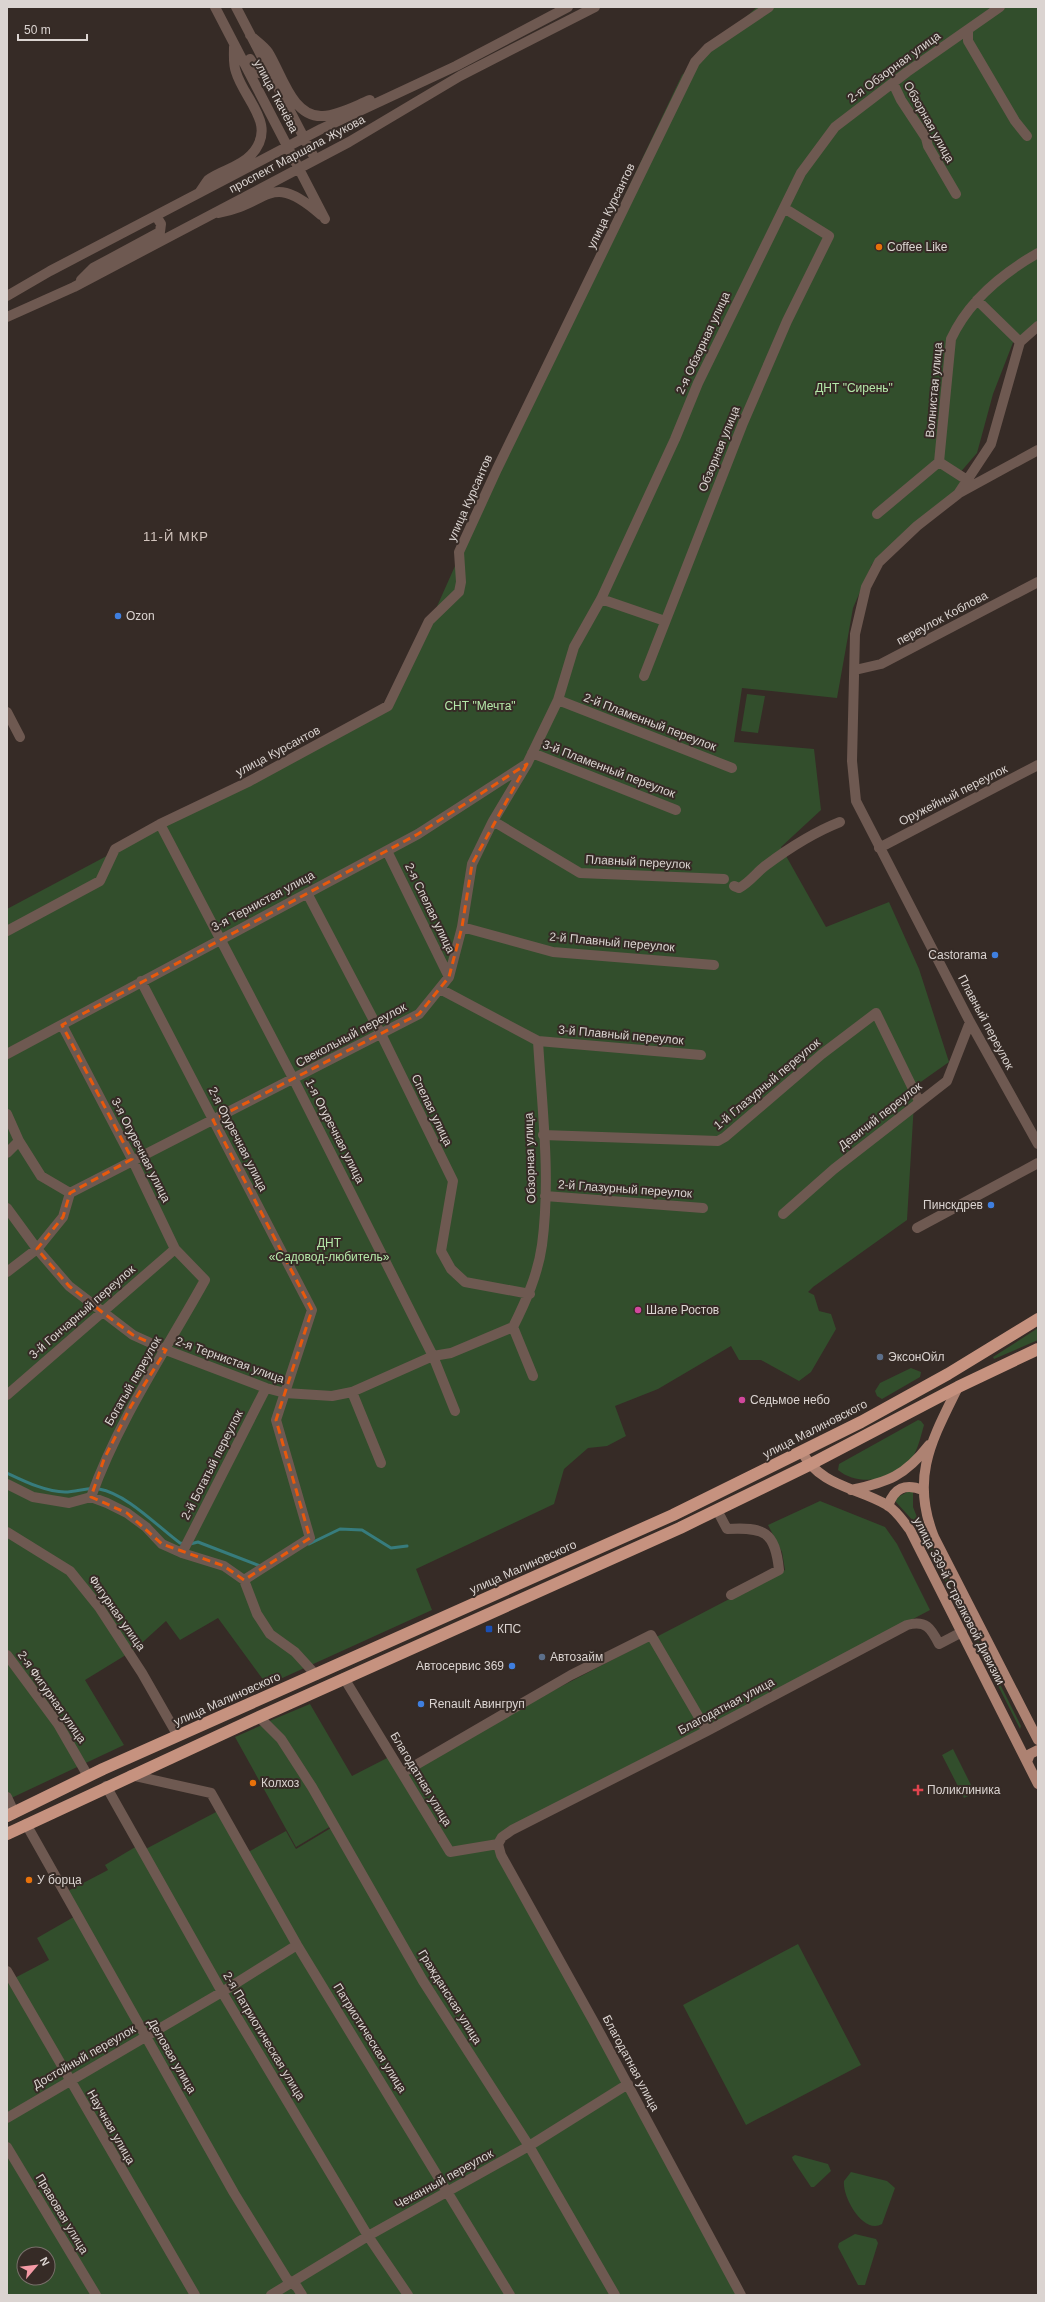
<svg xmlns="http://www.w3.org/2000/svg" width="1045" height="2302" font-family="Arial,sans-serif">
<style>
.green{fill:#324e2c;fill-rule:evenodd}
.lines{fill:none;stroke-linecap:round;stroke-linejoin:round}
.stream{stroke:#377c7d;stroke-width:3}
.minor{stroke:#6e5951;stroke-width:10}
.major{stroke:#ad8272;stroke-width:10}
.highway{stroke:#c6927f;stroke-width:12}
.marked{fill:none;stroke:#e8590c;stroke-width:3;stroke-dasharray:8 5;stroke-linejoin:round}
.food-dot{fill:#e8710a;stroke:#362b26;stroke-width:1.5}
.shop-dot{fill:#3f7fe0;stroke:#362b26;stroke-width:1.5}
.hotel-dot{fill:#d1479c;stroke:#362b26;stroke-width:1.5}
.service-dot{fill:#5c6f8a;stroke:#362b26;stroke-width:1.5}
.transit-dot{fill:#1a4fb4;stroke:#362b26;stroke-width:1.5}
.health-dot{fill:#e0444e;stroke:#362b26;stroke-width:1.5}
.labels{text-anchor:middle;stroke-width:4;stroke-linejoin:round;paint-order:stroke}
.street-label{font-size:12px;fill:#dbd4d1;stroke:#362b26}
.poi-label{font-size:12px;fill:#dbd4d1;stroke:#362b26;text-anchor:start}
.park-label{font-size:12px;fill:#b5e8a9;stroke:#362b26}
.neighbourhood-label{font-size:13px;letter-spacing:1px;fill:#d4c6bf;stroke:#362b26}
</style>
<rect width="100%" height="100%" fill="#362b26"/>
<!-- green -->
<path class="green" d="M 757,7 L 1038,7 L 1038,324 L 1014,340 L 993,394 L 977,453 L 958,475 L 962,487 L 872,564 L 853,608 L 837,698 L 742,688 L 734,742 L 814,749 L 821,810 L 781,847 L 826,927 L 889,902 L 919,969 L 949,1062 L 915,1086 L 907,1220 L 813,1287 L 808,1292 L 814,1295 L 819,1311 L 831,1314 L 836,1329 L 811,1372 L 799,1381 L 761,1360 L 739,1360 L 731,1346 L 658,1389 L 615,1406 L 626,1436 L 607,1446 L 588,1448 L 564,1469 L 554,1504 L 416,1569 L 432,1610 L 267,1685 L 218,1618 L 180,1640 L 166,1621 L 134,1650 L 85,1680 L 124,1745 L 7,1800 L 7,909 L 394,703 L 553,346 L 682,75 Z
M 747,694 L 765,696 L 758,733 L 741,731 Z
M 1038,1328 L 1038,1340 L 994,1359 L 993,1357 Z
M 911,1368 L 921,1372 L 920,1377 L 882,1399 L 877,1396 L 875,1391 L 880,1383 Z
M 918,1420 L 921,1421 L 924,1425 C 920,1439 917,1454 907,1465 C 890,1481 857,1486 838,1470 L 839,1464 Z
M 909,1491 L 913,1492 L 913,1507 L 919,1522 L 1021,1726 L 1020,1729 L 916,1524 L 895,1501 L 898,1497 Z
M 820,1501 L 885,1527 L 897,1544 L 930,1610 L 492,1842 L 738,2295 L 7,2295 L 7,1982 L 49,1960 L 37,1938 L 79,1914 L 66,1892 L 108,1870 L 105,1865 L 137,1846 L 140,1852 L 218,1811 L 243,1855 L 286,1831 L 296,1849 L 336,1825 L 267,1722 L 310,1704 L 352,1776 L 389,1757 L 401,1778 L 537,1699 L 785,1570 L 782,1552 L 768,1525 ZM 24,2254 L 48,2254 L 48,2278 L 24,2278 Z
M 262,1725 L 280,1743 L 331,1826 L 296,1847 L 235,1737 Z
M 953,1749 L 975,1793 L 964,1798 L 942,1755 Z
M 798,1944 L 861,2065 L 746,2125 L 683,2005 Z
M 795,2155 L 828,2164 L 831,2171 L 814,2187 L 811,2187 L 793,2160 L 792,2157 Z
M 851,2172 L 887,2181 L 895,2188 L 882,2224 C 863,2235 842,2196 844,2181 Z
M 855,2234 L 876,2239 L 878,2243 L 865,2285 L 858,2285 L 838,2247 L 839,2243 Z"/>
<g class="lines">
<!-- stream -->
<path class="stream" d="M 7,1473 C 24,1481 46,1492 65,1492 C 77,1492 87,1487 99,1489 C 127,1494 157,1526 180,1543 L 185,1544
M 190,1544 L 198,1542 L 260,1566
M 309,1544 L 340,1529 L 362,1530 L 391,1548 L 407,1546"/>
<!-- minor -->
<path class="minor" d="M 215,7 L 325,219
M 236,7 L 315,159
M 968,30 L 968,41 L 1015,121 L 1027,136
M 250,35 C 256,41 264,46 268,52 C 282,74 292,118 323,116 C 339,115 355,106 370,100
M 250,59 L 259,73 L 264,71 L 266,65
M 893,83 L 901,100 L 926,138 L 928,146 L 956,194
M 199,193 C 202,189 205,184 208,180 C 221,170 239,168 251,155 C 279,125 244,100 236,72 C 233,64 234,55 234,47
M 218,213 C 269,205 269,169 321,215
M 81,280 L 93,268 L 160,232 L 161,224 L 156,216
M 7,296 L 50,271 L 321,129 L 456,66 L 568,7
M 977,300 L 1020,342
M 7,317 L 74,287 L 349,142 L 460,76 L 595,7
M 1038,326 L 1020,342 L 991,444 L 958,494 L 917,526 L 879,562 L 866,587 L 855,634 L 852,761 L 856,801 L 970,1022 L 1038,1144
M 939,462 L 967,480
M 959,493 L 1038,450
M 877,514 L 939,462 L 951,339 C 968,302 1003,273 1038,253
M 601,599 L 665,621
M 855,670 L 881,664 L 1038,582
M 644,676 L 743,423 L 787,321 L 829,236 L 784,208
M 558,700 L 732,768
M 7,712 L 20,737
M 532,753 L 676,810
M 493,821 L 580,873 L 724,879
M 160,824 L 294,1080 L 433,1356 L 455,1411
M 879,848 L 1038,765
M 387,851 L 449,977
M 734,886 L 739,888 C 749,883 756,873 765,866 C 789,848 812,833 840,822
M 307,893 L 381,1034 L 453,1181 L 441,1251 L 451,1269 L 465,1282 L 530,1294
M 462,927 L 553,952 L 714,965
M 7,931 L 100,881 L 115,849 L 160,824 L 248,782 L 388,706 L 429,621 L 459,592 L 461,582 L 459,552 L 497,469 L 695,62 L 708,48 L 769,7
M 141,981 L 312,1310 L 276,1420 L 310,1538 L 244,1580
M 440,989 L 538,1041 C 542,1108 551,1178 542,1245 C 538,1274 526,1301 513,1327 L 533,1376
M 62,1025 L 132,1159 L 175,1249 L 205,1280 C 165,1352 119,1419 91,1497
M 538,1041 L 701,1055
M 7,1054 L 418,834 L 525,765
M 7,1114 L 19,1141 L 41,1176 L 70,1193
M 543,1135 L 718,1141 L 725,1137 L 822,1054 L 876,1013 L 919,1101
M 7,1153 L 19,1141
M 70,1193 L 419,1014 L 449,977 L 462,927 L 472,864 L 493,821 L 527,764 L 558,700 L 574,647 L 601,599 L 675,439 L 698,383 L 801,173 L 835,127 L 907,72 L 1000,7
M 545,1196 L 703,1208
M 7,1208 L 37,1249 L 69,1286 L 133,1335 L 166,1350 L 266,1388 L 285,1393 L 332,1396 L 352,1392 L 433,1356 L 451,1353 L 513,1327
M 783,1214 L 834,1169 L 947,1081 L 970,1022
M 917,1228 L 1038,1163
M 7,1272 L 37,1249 L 63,1217 L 70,1193
M 352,1392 L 381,1463
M 7,1395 L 175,1249
M 7,1484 L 33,1497 L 69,1503 L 91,1497 L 107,1503 L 127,1513 L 146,1527 L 162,1544 L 182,1553 L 224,1566 L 244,1580 L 257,1614 L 270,1634 L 295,1652 L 316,1675
M 717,1510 L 727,1529 C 764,1527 775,1531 779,1570 L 731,1595
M 7,1532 L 70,1571 L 99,1607 L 142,1673 L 178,1736
M 182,1553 L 266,1388
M 7,1655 L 58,1724 L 88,1776
M 344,1678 L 450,1852 L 498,1844
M 259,1717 L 281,1739 L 312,1787 L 423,1981 L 529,2146 L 615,2295
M 402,1773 L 571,1675 L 651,1635 L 707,1731
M 131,1775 L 211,1793 L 297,1945 L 510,2295
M 106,1786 L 222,1992 L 368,2236 L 408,2295
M 7,1797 L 14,1812
M 26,1824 L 234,2193 L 287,2279 L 297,2287 L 302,2295
M 7,1971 L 195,2295
M 7,2118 L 222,1992 L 297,1945
M 7,2147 L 96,2295
M 271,2295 L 368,2236 L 529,2146 L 628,2084
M 741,2295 L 595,2024 L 501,1855 L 498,1844 L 502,1837 L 512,1830 L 707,1731 L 907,1625 C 926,1620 931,1628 939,1644 L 962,1632"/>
<!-- major -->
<path class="major" d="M 958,1387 C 932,1440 910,1477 934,1537 L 1038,1740
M 802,1452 C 821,1487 856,1487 887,1505 C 897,1511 903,1521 910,1530 L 1038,1784
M 851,1490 C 888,1482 905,1476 929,1445
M 888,1506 C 894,1488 905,1483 923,1490
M 1027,1762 L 1030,1754 L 1038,1750"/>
<!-- highway -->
<path class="highway" d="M 7,1816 L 103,1769 L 673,1515 L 861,1422 L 948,1374 L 1038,1319
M 7,1834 L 259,1717 L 680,1528 L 809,1465 L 958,1387 L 1038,1349"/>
</g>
<!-- marked area -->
<path class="marked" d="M 527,764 L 472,864 L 462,927 L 449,977 L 419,1014 L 213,1120 L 312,1310 L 276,1420 L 310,1538 L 244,1580 L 224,1566 L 162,1544 L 127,1513 L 91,1497 L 104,1459 L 131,1406 L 166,1350 L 133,1335 L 102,1312 L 69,1286 L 37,1249 L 63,1217 L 70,1193 L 132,1159 L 62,1025 L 418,834 Z"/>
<!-- markers -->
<g class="food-dot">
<circle cx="879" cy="247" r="4"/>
<circle cx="253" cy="1783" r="4"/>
<circle cx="29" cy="1880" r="4"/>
</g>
<g class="shop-dot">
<circle cx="118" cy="616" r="4"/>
<circle cx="995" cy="955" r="4"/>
<circle cx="991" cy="1205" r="4"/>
<circle cx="512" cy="1666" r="4"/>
<circle cx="421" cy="1704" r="4"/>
</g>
<g class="hotel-dot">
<circle cx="638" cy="1310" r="4"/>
<circle cx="742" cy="1400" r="4"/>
</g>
<g class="service-dot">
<circle cx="880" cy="1357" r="4"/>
<circle cx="542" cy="1657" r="4"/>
</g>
<rect class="transit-dot" x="485" y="1625" width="8" height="8" rx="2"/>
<path class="health-dot" d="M916 1784h4v4h4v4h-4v4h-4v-4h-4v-4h4z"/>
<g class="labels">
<!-- street labels -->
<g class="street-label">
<text transform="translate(894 67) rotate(-36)" y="4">2-я Обзорная улица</text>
<text transform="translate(276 96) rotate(62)" y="4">улица Ткачёва</text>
<text transform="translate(929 122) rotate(61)" y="4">Обзорная улица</text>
<text transform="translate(297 154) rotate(-28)" y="4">проспект Маршала Жукова</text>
<text transform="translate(611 206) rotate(-64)" y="4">улица Курсантов</text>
<text transform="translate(703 343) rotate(-65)" y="4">2-я Обзорная улица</text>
<text transform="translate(934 390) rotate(-85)" y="4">Волнистая улица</text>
<text transform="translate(719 449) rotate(-68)" y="4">Обзорная улица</text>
<text transform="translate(470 498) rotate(-66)" y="4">улица Курсантов</text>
<text transform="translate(942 618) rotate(-28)" y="4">переулок Коблова</text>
<text transform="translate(650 722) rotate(21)" y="4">2-й Пламенный переулок</text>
<text transform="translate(278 751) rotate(-28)" y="4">улица Курсантов</text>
<text transform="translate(609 769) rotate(21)" y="4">3-й Пламенный переулок</text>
<text transform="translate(953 795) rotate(-27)" y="4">Оружейный переулок</text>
<text transform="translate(638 862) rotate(3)" y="4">Плавный переулок</text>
<text transform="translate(263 901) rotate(-28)" y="4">3-я Тернистая улица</text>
<text transform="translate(430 908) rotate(64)" y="4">2-я Спелая улица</text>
<text transform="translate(612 942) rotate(5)" y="4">2-й Плавный переулок</text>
<text transform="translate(986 1022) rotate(62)" y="4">Плавный переулок</text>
<text transform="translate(351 1035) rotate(-28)" y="4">Свекольный переулок</text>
<text transform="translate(621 1035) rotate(5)" y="4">3-й Плавный переулок</text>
<text transform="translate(767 1084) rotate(-40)" y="4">1-й Глазурный переулок</text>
<text transform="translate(432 1110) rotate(64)" y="4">Спелая улица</text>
<text transform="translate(880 1116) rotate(-38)" y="4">Девичий переулок</text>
<text transform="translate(335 1131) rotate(63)" y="4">1-я Огуречная улица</text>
<text transform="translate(238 1139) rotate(63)" y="4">2-я Огуречная улица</text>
<text transform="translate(141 1150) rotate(63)" y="4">3-я Огуречная улица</text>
<text transform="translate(530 1158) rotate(-92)" y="4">Обзорная улица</text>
<text transform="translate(625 1189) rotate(4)" y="4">2-й Глазурный переулок</text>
<text transform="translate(82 1312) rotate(-41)" y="4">3-й Гончарный переулок</text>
<text transform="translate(230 1360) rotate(20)" y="4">2-я Тернистая улица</text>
<text transform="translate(133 1381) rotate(-60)" y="4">Богатый переулок</text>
<text transform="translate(815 1429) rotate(-27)" y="4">улица Малиновского</text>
<text transform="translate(212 1465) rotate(-63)" y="4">2-й Богатый переулок</text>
<text transform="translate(523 1567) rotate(-24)" y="4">улица Малиновского</text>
<text transform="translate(959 1601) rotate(63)" y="4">улица 339-й Стрелковой Дивизии</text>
<text transform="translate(117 1613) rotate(55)" y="4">Фигурная улица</text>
<text transform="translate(52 1697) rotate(55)" y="4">2-я Фигурная улица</text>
<text transform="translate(227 1699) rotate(-24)" y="4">улица Малиновского</text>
<text transform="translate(726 1706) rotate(-28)" y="4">Благодатная улица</text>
<text transform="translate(421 1779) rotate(59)" y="4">Благодатная улица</text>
<text transform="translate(450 1997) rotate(58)" y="4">Гражданская улица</text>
<text transform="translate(264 2036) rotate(59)" y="4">2-я Патриотическая улица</text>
<text transform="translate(370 2038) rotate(58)" y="4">Патриотическая улица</text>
<text transform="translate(172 2056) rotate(60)" y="4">Деловая улица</text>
<text transform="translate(84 2057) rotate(-30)" y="4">Достойный переулок</text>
<text transform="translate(631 2063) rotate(62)" y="4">Благодатная улица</text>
<text transform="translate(111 2127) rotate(60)" y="4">Научная улица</text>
<text transform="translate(444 2179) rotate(-29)" y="4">Чеканный переулок</text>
<text transform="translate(62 2214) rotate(59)" y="4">Правовая улица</text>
</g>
<!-- poi labels -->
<g class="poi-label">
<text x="887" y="251">Coffee Like</text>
<text x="126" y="620">Ozon</text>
<text x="987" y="959" text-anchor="end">Castorama</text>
<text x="983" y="1209" text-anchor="end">Пинскдрев</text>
<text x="646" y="1314">Шале Ростов</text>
<text x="888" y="1361">ЭксонОйл</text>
<text x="750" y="1404">Седьмое небо</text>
<text x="497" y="1633">КПС</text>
<text x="550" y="1661">Автозайм</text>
<text x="504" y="1670" text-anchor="end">Автосервис 369</text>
<text x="429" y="1708">Renault Авингруп</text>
<text x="261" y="1787">Колхоз</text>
<text x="927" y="1794">Поликлиника</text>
<text x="37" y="1884">У борца</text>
</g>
<!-- park labels -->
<g class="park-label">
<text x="854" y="392">ДНТ "Сирень"</text>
<text x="480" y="710">СНТ "Мечта"</text>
<text x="329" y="1247">ДНТ<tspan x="329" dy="14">«Садовод-любитель»</tspan></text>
</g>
<!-- neighbourhood labels -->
<g class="neighbourhood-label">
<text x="176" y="541">11-Й МКР</text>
</g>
</g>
<!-- border -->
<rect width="1045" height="2302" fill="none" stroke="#dbd4d1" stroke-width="16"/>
<!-- north arrow -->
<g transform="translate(36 2266) rotate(62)"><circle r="19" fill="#362b26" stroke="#786f6a"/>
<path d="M0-3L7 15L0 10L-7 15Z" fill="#f49aa5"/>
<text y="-6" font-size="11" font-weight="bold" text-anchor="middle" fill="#dbd4d1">N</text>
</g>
<!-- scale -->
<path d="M18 34v6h69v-6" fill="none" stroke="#dbd4d1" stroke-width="2"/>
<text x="24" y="34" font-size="12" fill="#dbd4d1" stroke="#362b26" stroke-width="3" paint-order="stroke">50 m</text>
</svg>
